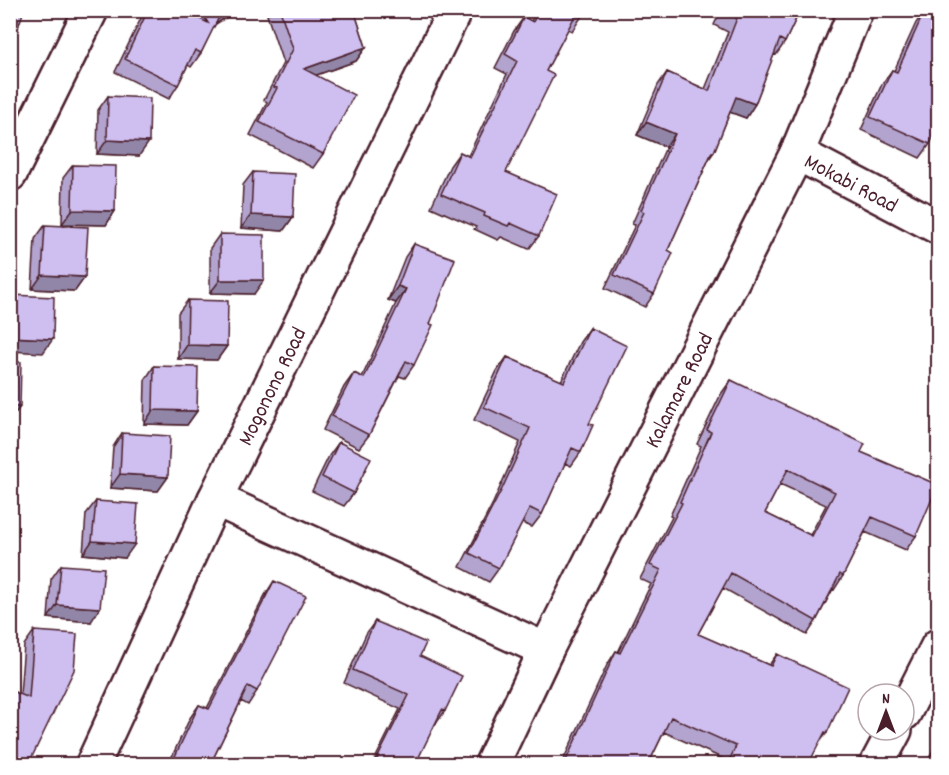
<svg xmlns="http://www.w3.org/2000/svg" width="949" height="775" font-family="Dekko,sans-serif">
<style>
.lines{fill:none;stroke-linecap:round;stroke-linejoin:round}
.minor-casing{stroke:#4a1f2b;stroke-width:38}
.minor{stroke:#fff;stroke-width:33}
.wall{fill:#b2a4ce;stroke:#4a1f2b;stroke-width:1.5;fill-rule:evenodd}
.shaded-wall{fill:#9186a8;stroke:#4a1f2b;stroke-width:1.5}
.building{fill:#cfbff0;stroke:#4a1f2b;stroke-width:1.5;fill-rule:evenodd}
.labels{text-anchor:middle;stroke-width:5;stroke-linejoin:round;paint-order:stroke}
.street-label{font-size:22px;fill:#4a1f2b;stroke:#fff}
</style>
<rect width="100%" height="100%" fill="#fff"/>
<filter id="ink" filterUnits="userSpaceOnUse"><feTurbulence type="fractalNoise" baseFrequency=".0167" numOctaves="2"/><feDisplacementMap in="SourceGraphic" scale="12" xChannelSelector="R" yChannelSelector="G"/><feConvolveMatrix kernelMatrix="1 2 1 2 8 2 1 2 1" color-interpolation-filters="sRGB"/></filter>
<g filter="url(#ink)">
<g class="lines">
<defs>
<g id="minor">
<path id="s1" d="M 797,153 L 938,227"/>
<path d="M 10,174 L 91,10"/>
<path d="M 215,499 L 546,650"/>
<path d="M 904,713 L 938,646"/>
<path id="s2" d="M 93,764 L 215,499 L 455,10"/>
<path id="s3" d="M 492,764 L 546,650 L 797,153 L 856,10"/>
<path d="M 877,764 L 895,730"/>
</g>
</defs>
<!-- minor casing -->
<use href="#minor" class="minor-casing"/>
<!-- minor -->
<use href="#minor" class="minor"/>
</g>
<!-- wall -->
<path class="wall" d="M 145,10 L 238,10 L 215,24 L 201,53 L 191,67 L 188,65 L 178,85 L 169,99 L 115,72 Z
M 270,10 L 354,10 L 366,47 L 356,61 L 316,75 L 323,154 L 313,168 L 250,135 L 267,102 L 264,100 L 283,63 L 267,15 Z
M 537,10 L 586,10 L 572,31 L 568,29 L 546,71 L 506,172 L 539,236 L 529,249 L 501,237 L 498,240 L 474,229 L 476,227 L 431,207 L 450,166 L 460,152 L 468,156 L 507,74 L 495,68 L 514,31 L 524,17 L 531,21 Z
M 721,10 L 800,10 L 785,42 L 776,55 L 774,54 L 755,104 L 746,118 L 730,112 L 714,152 L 709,159 L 668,250 L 654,294 L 645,307 L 605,288 L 635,225 L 632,224 L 666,147 L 637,135 L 658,85 L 667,72 L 705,89 L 728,32 L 714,25 Z
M 925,10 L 932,12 L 932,10 L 939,10 L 930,144 L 920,158 L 861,130 L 882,84 L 892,70 L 894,71 L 916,23 Z
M 108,96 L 139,156 L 97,154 L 98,110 Z
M 73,165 L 115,211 L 106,225 L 62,224 L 63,178 Z
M 253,172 L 293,217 L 283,231 L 241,228 L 243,185 Z
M 45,225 L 85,277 L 75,291 L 32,289 L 35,239 Z
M 220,234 L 254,294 L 210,293 L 210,248 Z
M 414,244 L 414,365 L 405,378 L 399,376 L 369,435 L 359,448 L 323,430 L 344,387 L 354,373 L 362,377 L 396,303 L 388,300 L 405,257 Z
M 188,300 L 227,346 L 217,360 L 178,359 L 178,313 Z
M 590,328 L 589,424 L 581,452 L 571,466 L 565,463 L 542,514 L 532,527 L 522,523 L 499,568 L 489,582 L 460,567 L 493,503 L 520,442 L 474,420 L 497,371 L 507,357 L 561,381 L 580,342 Z
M 154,366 L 197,411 L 187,425 L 144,424 L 145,380 Z
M 731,380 L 861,452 L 916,536 L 906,550 L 865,532 L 843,576 L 834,590 L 833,589 L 816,621 L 807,635 L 723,588 L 698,634 L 769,665 L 777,654 L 827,733 L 818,744 L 808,765 L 724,765 L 726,760 L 664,732 L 648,765 L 561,765 L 607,665 L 616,651 L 618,652 L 651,584 L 640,579 L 672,517 L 670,516 L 701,446 L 697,444 L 721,394 ZM 780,484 L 826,505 L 810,535 L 765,513 Z
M 122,433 L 168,477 L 158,491 L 110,488 L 113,447 Z
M 339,442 L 354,493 L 344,506 L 312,491 L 329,456 Z
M 96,501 L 125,558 L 83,554 L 86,514 Z
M 61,565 L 91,622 L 48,618 L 51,579 Z
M 274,581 L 257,691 L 248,705 L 241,701 L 210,765 L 168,765 L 190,718 L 199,705 L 207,708 L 265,595 Z
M 375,621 L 420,656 L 445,711 L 435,725 L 434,724 L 415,765 L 372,765 L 400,709 L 344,683 L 366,634 Z
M 34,631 L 28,765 L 20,694 L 24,645 Z
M 939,737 L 939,765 L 926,765 Z"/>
<!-- shaded-wall -->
<path class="shaded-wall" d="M 225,10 L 238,10 L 211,27 L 221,13 Z
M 366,47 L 356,61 L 294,83 L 304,69 Z
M 736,97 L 755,104 L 746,118 L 727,111 Z
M 646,122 L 675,134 L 666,147 L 637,135 Z
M 107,140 L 149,142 L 139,156 L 97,154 Z
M 72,210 L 115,211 L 106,225 L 62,224 Z
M 251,215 L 293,217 L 283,231 L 241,228 Z
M 42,275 L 85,277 L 75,291 L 32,289 Z
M 220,280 L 264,280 L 254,294 L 210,293 Z
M 398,286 L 406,289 L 396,303 L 388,300 Z
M 10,337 L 53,339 L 43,353 L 10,351 Z
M 187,345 L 227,346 L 217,360 L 178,359 Z
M 10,406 L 20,407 L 10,420 Z
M 153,410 L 197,411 L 187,425 L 144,424 Z
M 120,474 L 168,477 L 158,491 L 110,488 Z
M 92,541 L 135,544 L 125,558 L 83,554 Z
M 57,605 L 100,608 L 91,622 L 48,618 Z"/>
<!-- building -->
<path class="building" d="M 10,10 L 17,10 L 23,13 L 10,51 Z
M 148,10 L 182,10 L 208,23 L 200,10 L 225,10 L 221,13 L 201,53 L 195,50 L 178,85 L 125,59 Z
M 280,10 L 354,10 L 366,47 L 304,69 L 354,95 L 323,154 L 259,122 L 277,88 L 274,87 L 293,49 Z
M 539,10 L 586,10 L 582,17 L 576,14 L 546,71 L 554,75 L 506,172 L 557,194 L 539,236 L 510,223 L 508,226 L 484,216 L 485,213 L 441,194 L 460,152 L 470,157 L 517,61 L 505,54 L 524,17 L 533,22 Z
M 724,10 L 800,10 L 785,42 L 780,39 L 755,104 L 736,97 L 714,152 L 712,152 L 668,250 L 673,253 L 654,294 L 614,275 L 644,212 L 641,210 L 675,134 L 646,122 L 667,72 L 709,91 L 737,18 L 723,12 Z
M 925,10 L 934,14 L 936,10 L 939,10 L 939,125 L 930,144 L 870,117 L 892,70 L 897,72 Z
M 108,96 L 150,98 L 149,142 L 107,140 Z
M 73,165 L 116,166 L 115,211 L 72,210 Z
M 253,172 L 295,174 L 293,217 L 251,215 Z
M 45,225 L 88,227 L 85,277 L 42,275 Z
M 220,234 L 264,235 L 264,280 L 220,280 Z
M 414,244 L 455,259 L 430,324 L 433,325 L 414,365 L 406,361 L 369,435 L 332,416 L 354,373 L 364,378 L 406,289 L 398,286 Z
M 11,295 L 54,297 L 53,339 L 10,337 Z
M 188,300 L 228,301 L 227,346 L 187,345 Z
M 590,328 L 627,346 L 589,424 L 593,425 L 581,452 L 572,448 L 542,514 L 530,508 L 499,568 L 469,553 L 502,489 L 530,428 L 484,407 L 507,357 L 564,382 Z
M 10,362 L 21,362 L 20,407 L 10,406 Z
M 154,366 L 198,367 L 197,411 L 153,410 Z
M 731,380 L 865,444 L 861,452 L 938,485 L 916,536 L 872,517 L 843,576 L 840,574 L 816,621 L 731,573 L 698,634 L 771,666 L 777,654 L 848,687 L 827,733 L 825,732 L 808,765 L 727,765 L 736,746 L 671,717 L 648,765 L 564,765 L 616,651 L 620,653 L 661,570 L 650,565 L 682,503 L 680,502 L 711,432 L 707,430 ZM 788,469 L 835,492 L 812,536 L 765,513 Z
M 122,433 L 170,436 L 168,477 L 120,474 Z
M 339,442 L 371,458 L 354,493 L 322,477 Z
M 96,501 L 138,504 L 135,544 L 92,541 Z
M 61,565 L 104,568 L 100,608 L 57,605 Z
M 274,581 L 306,596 L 257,691 L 248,686 L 210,765 L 171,765 L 199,705 L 209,709 Z
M 375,621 L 426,643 L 420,656 L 462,676 L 445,711 L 442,710 L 415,765 L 374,765 L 409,695 L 353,670 Z
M 34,631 L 77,634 L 74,670 L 28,765 L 10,765 L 10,690 L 29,698 Z
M 939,745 L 939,765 L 929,765 Z"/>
</g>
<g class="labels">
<!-- street labels -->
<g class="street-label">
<text dy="8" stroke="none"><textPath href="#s1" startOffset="62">Mokabi Road</textPath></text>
<text dy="8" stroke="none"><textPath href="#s2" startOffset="418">Mogonono Road</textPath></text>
<text dy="8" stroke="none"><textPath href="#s3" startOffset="418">Kalamare Road</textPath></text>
</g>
</g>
<!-- margin -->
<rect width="949" height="775" fill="none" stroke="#fff" stroke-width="36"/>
<rect x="18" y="18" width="913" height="739" fill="none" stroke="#4a1f2b" stroke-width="2" filter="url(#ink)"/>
<!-- north arrow -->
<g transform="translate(886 712)"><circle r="28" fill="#ffffff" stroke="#b7a5aa" stroke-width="1.5"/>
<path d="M0-4.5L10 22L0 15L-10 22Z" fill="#4a1f2b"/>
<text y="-9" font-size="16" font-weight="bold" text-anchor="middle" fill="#4a1f2b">N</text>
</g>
</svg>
